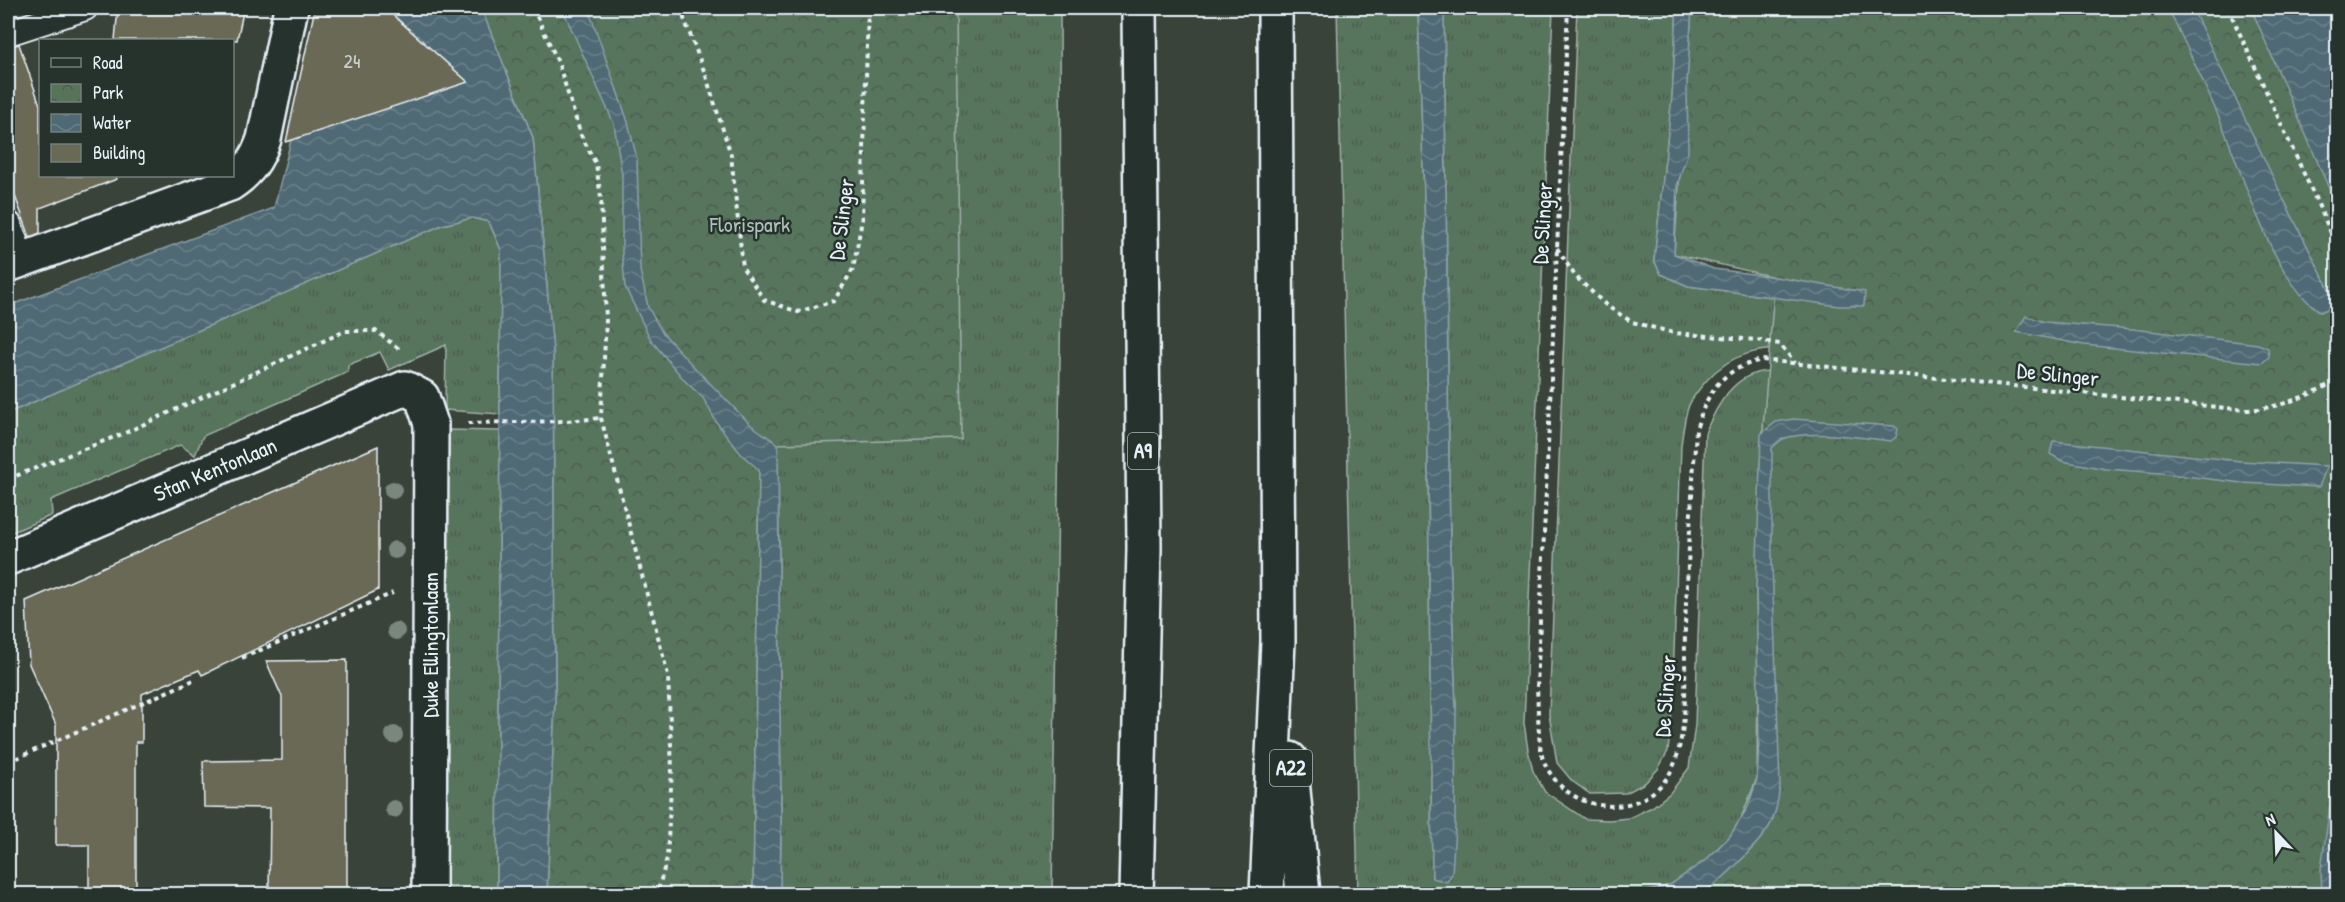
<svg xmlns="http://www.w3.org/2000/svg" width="2345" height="902" font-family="'Patrick Hand',sans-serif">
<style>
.grass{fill:url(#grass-tufts);stroke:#a0b2aa;stroke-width:1.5}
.park{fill:url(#park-crowns);stroke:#a0b2aa;stroke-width:1.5}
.water{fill:url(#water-waves);stroke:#8da0a9;stroke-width:1.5}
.building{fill:#6a6954;stroke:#e8f1f8;stroke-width:1.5}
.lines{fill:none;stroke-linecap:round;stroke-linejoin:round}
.service-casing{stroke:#e8f1f8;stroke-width:28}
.minor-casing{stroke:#e8f1f8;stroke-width:38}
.motorway-casing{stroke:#e8f1f8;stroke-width:38}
.path{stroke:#e8f1f8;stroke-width:4;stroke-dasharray:4.5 4.5;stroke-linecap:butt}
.service{stroke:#26332d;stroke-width:24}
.minor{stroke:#26332d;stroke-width:33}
.motorway{stroke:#26332d;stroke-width:33}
.tree{fill:#7a877f}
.labels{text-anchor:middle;stroke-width:5;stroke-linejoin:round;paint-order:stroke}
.number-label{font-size:20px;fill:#c8cfcf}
.shield{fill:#26332d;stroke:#aeb8bb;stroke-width:1.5}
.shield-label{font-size:21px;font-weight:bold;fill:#e8f1f8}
.street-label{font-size:22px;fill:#e8f1f8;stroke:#26332d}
.park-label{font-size:22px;fill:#aebfb9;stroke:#26332d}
</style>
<defs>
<pattern id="grass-tufts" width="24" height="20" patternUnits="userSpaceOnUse" patternTransform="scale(1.5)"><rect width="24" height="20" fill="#57745b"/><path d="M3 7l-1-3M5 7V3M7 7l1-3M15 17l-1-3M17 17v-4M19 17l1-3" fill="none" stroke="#4e5c52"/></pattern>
<pattern id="park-crowns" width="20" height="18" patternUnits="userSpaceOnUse" patternTransform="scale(1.5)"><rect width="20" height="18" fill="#57745b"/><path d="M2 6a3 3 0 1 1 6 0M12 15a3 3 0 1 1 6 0" fill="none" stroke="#4e5c52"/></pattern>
<pattern id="water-waves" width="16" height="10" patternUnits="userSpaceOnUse" patternTransform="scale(1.5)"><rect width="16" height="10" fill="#506a75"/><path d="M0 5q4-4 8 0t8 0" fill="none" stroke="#698089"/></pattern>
</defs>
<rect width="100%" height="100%" fill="#3a4339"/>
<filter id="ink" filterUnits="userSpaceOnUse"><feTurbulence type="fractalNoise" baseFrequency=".0167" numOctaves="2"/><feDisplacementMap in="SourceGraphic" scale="12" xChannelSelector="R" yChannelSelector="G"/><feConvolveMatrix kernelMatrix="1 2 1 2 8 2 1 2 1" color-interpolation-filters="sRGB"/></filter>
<g filter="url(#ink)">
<!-- grass -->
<path class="grass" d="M 588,8 L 1060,8 L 1061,292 L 1052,894 L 780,894 L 781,820 L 778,444 Z
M 1337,8 L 1418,8 L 1426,259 L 1432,878 L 1456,708 L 1450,555 L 1444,8 L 1553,8 L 1524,723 L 1528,750 L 1533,771 L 1545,792 L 1585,819 L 1609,820 L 1629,818 L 1652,807 L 1670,793 L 1689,768 L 1695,725 L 1705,433 C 1717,405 1734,373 1768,371 C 1779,370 1790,372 1801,372 L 2257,894 L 1769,827 L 1756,590 L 1759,743 L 1757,779 L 1748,807 L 1730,836 L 1707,859 L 1670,885 L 1638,894 L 1358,894 Z
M 1577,8 L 1677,8 L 1672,97 L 1654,260 L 1661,274 L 1688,286 L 1839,306 L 1796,348 C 1759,349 1732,352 1707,380 C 1700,388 1691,398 1688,408 C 1684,419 1683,433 1681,445 L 1672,711 L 1668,751 L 1658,769 L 1645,783 L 1626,793 L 1590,794 L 1572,781 L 1557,763 L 1549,714 Z
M 472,218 L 489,222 L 501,250 L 500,414 L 445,410 L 446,345 L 389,370 L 380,352 L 348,365 L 348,372 L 203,436 L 195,455 L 180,445 L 51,500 L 52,515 L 8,534 L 8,413 L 442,225 Z
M 447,430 L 500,431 L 497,894 L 447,894 Z"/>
<!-- park -->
<path class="park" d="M 481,8 L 956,8 L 961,439 L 778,444 L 759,470 L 753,894 L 547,894 L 555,698 L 553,351 L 533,138 Z
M 1692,8 L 2337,8 L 2337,894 L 1683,894 L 1714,886 L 1757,778 L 1760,466 L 1775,277 L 1674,254 Z"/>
<!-- water -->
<path class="water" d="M 385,8 L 481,8 L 533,138 L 553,351 L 555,698 L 547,894 L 497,894 L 501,250 L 489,222 L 472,218 L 442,225 L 8,413 L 8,306 L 274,208 L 291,140 L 437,90 L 439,92 L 468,82 Z
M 562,8 L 588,8 L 628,122 L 637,159 L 640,270 L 648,307 L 662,332 L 693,366 L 751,425 L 778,444 L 781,820 L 780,894 L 753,894 L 759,470 L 741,454 L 717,423 L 703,398 L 685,381 L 651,340 L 625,287 L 622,252 L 622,175 L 614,124 Z
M 1418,8 L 1444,8 L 1450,555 L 1456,708 L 1455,827 L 1452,874 L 1447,882 L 1432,878 L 1426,259 Z
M 1677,8 L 1692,8 L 1687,83 L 1688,152 L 1677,186 L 1674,254 L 1714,269 L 1775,277 L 1865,292 L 1864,306 L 1839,306 L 1688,286 L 1661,274 L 1654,260 L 1672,97 Z
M 2168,8 L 2192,8 L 2282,196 L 2337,305 L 2321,312 C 2273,283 2243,173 2220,120 C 2204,82 2186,45 2168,8 Z
M 2251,8 L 2337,8 L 2337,207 Z
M 2026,316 L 2045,322 L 2133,329 L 2258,344 L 2268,348 L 2269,357 L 2262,363 L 2084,345 L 2016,332 Z
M 1793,419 L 1894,426 L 1898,429 L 1896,437 L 1891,441 C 1865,438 1806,429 1783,439 C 1779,441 1775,445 1772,448 L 1772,562 L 1780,786 C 1778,800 1776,815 1769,827 C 1759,843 1716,889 1699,894 C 1686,898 1653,895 1638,894 L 1670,885 L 1707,859 L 1730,836 L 1748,807 L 1757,779 L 1759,743 L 1756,590 L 1761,434 L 1776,422 Z
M 2053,441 L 2241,461 L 2327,466 L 2319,487 L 2242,483 L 2160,473 L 2106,469 L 2062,461 L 2050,454 Z
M 2337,704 L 2337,894 L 2322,894 L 2321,869 L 2332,792 Z"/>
<!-- building -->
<path class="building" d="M 118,8 L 244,8 L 237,40 L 115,40 Z
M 315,8 L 385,8 L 468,82 L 286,142 Z
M 19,44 L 40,105 L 40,176 L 116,176 L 117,179 L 40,208 L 40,233 L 30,237 L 8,177 L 8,47 Z
M 378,446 L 378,590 L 202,675 L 199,670 L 142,694 L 142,742 L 136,742 L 136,894 L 89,894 L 89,845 L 56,845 L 56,725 L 29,664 L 26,601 Z
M 347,660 L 347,894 L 269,894 L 270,808 L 204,807 L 203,761 L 282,760 L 282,697 L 266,661 Z"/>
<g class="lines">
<defs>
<path id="service" d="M 8,33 L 85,8
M 9,224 L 22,260"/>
<path id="minor" d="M 8,265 L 230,184 C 248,172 257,160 264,139 L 291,8
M 8,558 L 405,388 L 422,397 L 431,424 L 429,894"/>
<path id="motorway" d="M 1290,759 L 1303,894
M 1136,894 L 1144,548 L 1139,8
M 1267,894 L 1278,641 L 1275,8"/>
</defs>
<!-- service casing -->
<use href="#service" class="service-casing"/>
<!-- minor casing -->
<use href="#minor" class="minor-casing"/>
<!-- motorway casing -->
<use href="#motorway" class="motorway-casing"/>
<!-- path -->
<path class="path" d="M 533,8 L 558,62 L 581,135 L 596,164 L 601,198 L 606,320 L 601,418 L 668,675 L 672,769 L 667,858 L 657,894
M 680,8 L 706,76 L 731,155 L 743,268 L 764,300 L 798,312 L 834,301 L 853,269 L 862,220 L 868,8
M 1568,8 L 1537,687 C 1538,703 1538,747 1543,759 C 1567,822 1659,822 1677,756 C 1689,714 1684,669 1685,625 C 1688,560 1692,495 1696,430 C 1707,391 1722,369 1762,360 L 2246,410 C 2280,408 2308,396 2338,380
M 2228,8 L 2338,248
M 1557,248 L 1575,276 L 1607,306 L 1632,322 L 1674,333 L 1757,340 L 1780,344 L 1795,363
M 468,423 L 567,421 L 601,418
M 8,479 L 127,432 L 345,331 L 376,331 L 398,348 L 398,352
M 242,658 L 393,593
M 8,762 L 196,679"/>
<!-- service -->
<use href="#service" class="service"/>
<!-- minor -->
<use href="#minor" class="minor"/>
<!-- motorway -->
<use href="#motorway" class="motorway"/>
</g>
<!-- trees -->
<g class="tree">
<circle cx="393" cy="490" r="9"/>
<circle cx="395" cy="550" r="9"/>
<circle cx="396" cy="631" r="9"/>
<circle cx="394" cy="735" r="9"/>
<circle cx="394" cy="809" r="9"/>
</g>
</g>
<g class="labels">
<!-- number labels -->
<g class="number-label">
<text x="352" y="68">24</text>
</g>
<!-- shield labels -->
<g class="shield">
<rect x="1128" y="433" width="30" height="36" rx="4.5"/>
<rect x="1270" y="750" width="42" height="36" rx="4.5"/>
</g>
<g class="shield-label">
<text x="1143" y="458">A9</text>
<text x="1291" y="775">A22</text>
</g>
<!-- street labels -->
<g class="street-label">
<text transform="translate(841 219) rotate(-83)" y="8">De Slinger</text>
<text transform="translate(1542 223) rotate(-87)" y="8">De Slinger</text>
<text transform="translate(2058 374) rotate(6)" y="8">De Slinger</text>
<text transform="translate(215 469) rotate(-23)" y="8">Stan Kentonlaan</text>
<text transform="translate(430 645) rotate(-90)" y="8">Duke Ellingtonlaan</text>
<text transform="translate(1665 696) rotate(-86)" y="8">De Slinger</text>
</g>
<!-- park labels -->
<g class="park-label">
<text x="750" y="232">Florispark</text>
</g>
</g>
<!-- margin -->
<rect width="2345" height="902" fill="none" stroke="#26332d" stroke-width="30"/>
<rect x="15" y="15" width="2315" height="872" fill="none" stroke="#e8f1f8" stroke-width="2" filter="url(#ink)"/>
<!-- legend -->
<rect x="39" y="39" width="195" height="138" fill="#26332d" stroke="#747f7e" stroke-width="1.5"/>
<rect x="51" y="58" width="30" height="9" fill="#26332d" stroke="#747f7e" stroke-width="1.5"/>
<text x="93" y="69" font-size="18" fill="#e8f1f8">Road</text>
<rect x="51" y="84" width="30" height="18" fill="url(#park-crowns)" stroke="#747f7e" stroke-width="1.5"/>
<text x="93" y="99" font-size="18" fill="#e8f1f8">Park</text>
<rect x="51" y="114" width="30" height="18" fill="url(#water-waves)" stroke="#747f7e" stroke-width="1.5"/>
<text x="93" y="129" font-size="18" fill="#e8f1f8">Water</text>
<rect x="51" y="144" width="30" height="18" fill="#6a6954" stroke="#747f7e" stroke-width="1.5"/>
<text x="93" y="159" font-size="18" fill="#e8f1f8">Building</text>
<!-- north arrow -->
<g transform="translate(2276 833) rotate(337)" stroke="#26332d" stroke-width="4.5" paint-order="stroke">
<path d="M0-4.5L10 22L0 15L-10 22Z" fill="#e8f1f8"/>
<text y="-9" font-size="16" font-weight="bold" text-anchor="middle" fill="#e8f1f8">N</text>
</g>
</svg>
